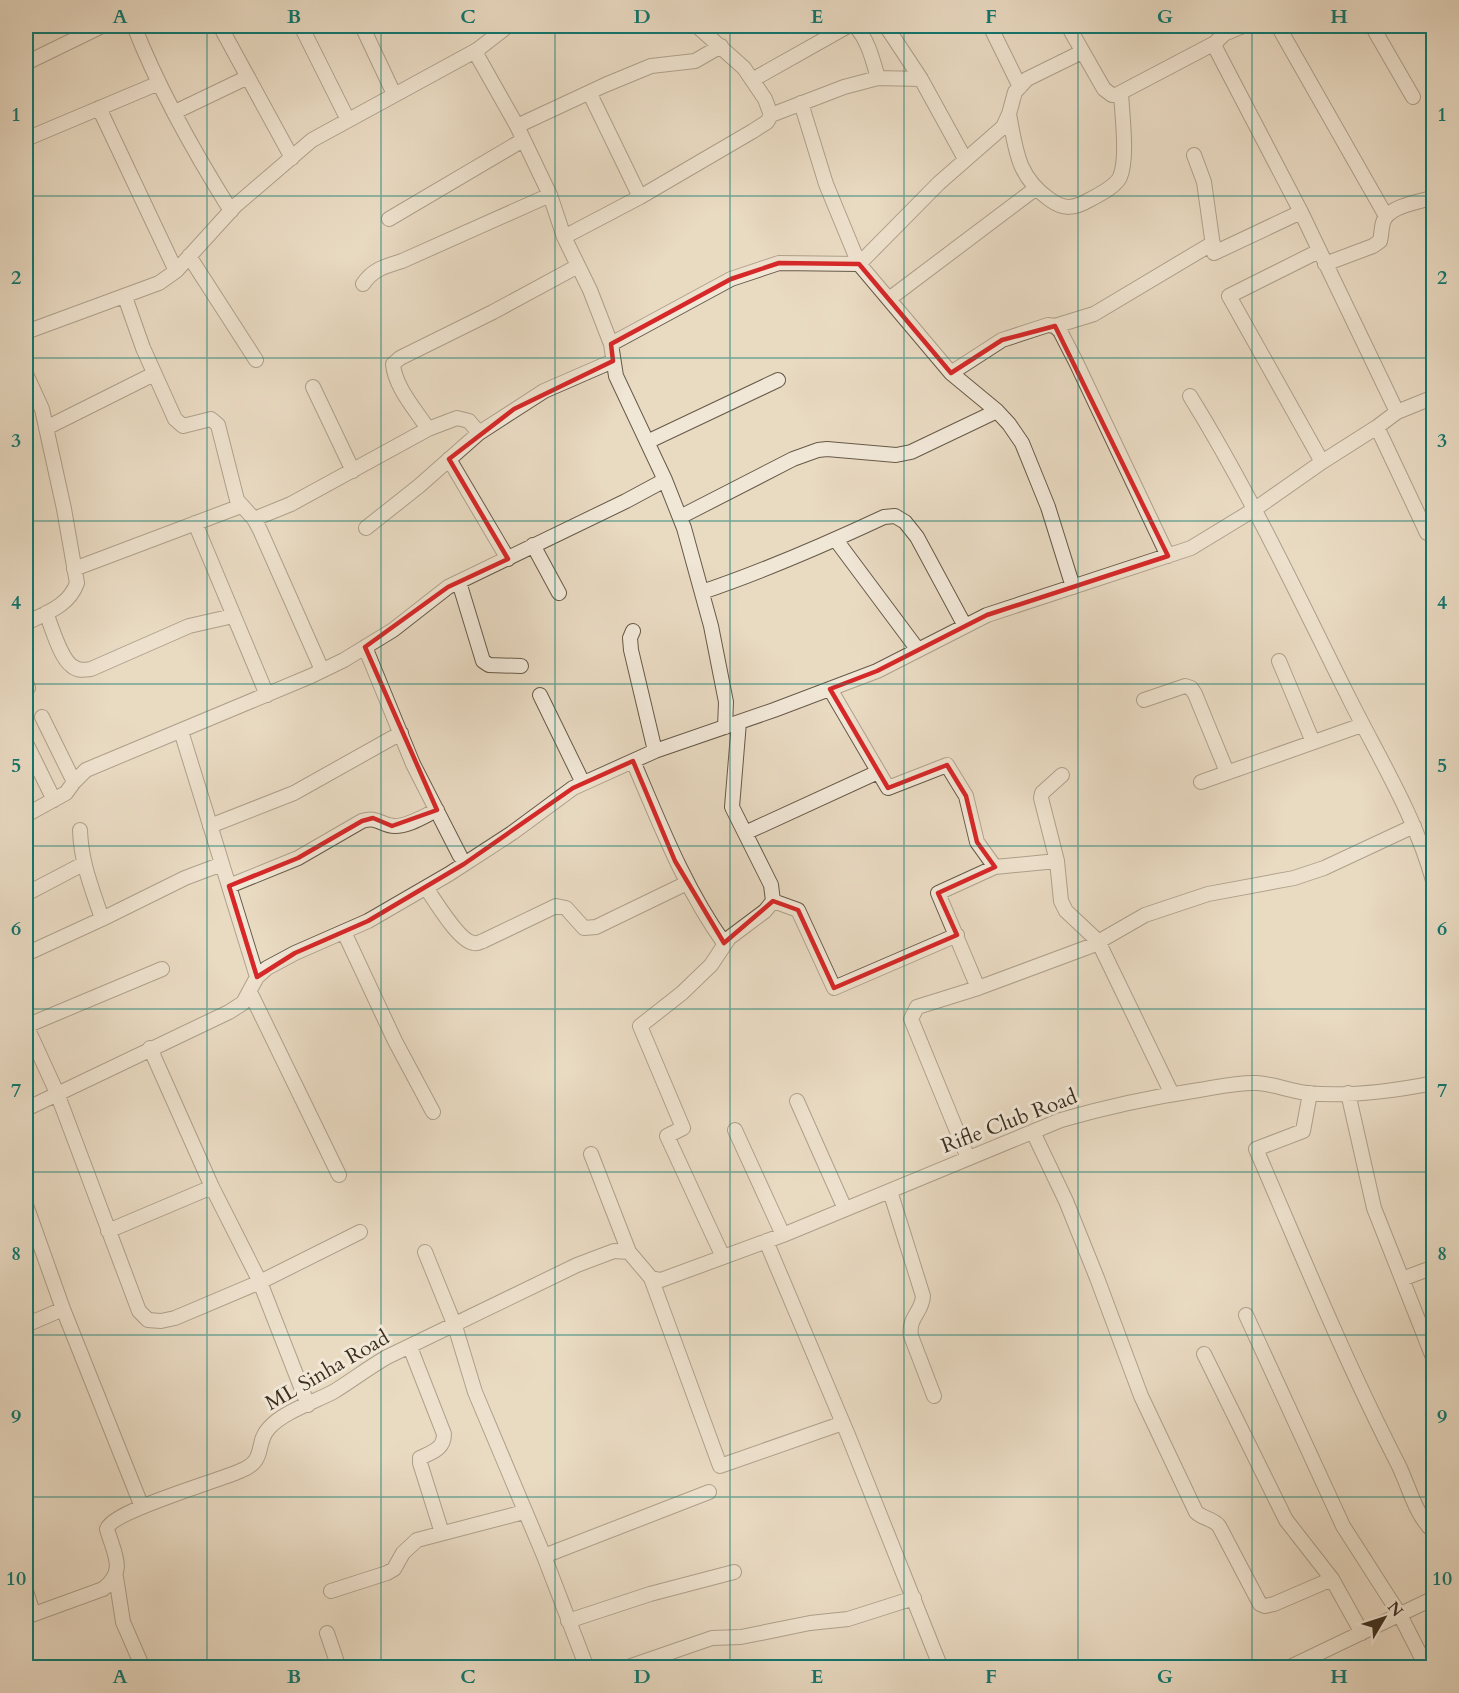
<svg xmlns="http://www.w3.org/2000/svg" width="1459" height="1693" font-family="Cardo,serif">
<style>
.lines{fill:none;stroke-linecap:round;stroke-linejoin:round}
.street-casing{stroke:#675a48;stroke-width:16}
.street{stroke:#f1e7d7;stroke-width:14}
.marked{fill:none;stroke:#d62828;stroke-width:4.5;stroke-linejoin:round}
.grid{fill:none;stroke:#0f766e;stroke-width:1.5;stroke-opacity:0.55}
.labels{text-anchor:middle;stroke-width:6;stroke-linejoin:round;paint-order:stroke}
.street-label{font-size:21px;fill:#3c2f20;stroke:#f1e7d7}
.neatline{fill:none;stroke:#0f766e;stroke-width:2}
.grid-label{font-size:20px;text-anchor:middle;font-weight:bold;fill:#0f766e}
</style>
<rect width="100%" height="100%" fill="#e9dac2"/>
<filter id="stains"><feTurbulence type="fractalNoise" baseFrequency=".00333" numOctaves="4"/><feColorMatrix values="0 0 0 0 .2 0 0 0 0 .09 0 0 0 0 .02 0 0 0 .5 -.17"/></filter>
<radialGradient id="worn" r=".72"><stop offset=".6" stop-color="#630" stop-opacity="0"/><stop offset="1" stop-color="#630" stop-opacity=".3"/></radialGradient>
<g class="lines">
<defs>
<path id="street" d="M 134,26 C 159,90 194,152 231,211
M 220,26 L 292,158
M 301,26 L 348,120
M 362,26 L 394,94
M 855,26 C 868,39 873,61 878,78
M 886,26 L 921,79 L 965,159
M 990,26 L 1020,87
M 1068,26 L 1104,89 L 1112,95 L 1116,95 L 1215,43
M 1243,26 L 1224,34 L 1215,43 L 1216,49 L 1301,212 L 1397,412
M 1278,26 L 1386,216
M 1372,26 L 1413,97
M 477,50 L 478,57 L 517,126 L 550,195 L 564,237 L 590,290 L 611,344 L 616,376 L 665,480 L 684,528 L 711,626 L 726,702 L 725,727
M 26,63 L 102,26
M 752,80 L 848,26
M 590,94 L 640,197
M 801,103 L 826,184 L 859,264 L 951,373 L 997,411 L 1009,424 L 1022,443 L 1048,507 L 1073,587
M 99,108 L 176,271
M 175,112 L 248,77
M 1009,114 C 1016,150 1017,176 1049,199 C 1064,210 1074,209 1091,199 C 1100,194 1115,187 1120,177 C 1128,159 1122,114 1121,93
M 771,115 L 844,87 L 878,78 L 921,79
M 517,126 L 605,85 L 651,66 L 695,61 L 721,46
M 26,139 L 159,83
M 1194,155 L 1204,182 L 1214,253 L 1301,212
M 389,219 L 523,140
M 564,237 L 640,197 L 753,131 L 767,122 L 771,115 L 765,99 L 744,68 L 697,26
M 1319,251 L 1229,296 L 1322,462
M 189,256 L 256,360
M 1325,264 L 1373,246 L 1380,241 C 1382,233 1381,224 1385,218 C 1394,205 1420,202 1434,197
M 363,284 C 373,269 386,266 402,261 L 550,195
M 125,297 L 143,348 L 175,419 L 183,426 L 211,419 L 218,425 L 237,500 L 254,519 L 260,530 L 322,670
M 889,299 L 1035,189
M 1055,326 L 1094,314 L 1213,243
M 26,332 L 159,283 L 176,271 L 235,206 L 312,140 L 477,50 L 508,26
M 611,344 L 731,279 L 779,263 L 859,264 L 939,183 L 1003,127 L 1009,114 L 1015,92 L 1027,79 L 1082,52
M 951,373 L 1002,340 L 1048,325 L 1055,326 L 1060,331 L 1076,362 L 1168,556
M 26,374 L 42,409 L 64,509 L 77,583 C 69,606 46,613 26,623
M 313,387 L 353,471
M 1190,396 C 1250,493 1298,596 1349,698 C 1380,760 1416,817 1434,884
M 1377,427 L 1427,533
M 46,428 L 154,374
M 428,429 C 415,409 395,387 393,364 L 400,358 L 493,312 L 578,266
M 647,442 L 778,380
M 449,459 L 508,559
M 680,517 L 793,459 L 818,450 L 827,449 L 896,455 L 911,452 L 997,411
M 254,519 L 291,504 L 428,429 L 457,418 L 469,421 L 479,433
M 195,523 L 267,695
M 366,528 L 419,486 L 479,433 L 544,391 L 613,361
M 836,540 L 918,650
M 533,545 L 559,593
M 74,569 L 241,506
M 459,582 L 483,661 L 489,665 L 521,666
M 702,592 C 764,571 824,545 884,517 L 895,516 L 905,522 L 917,537 L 965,626
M 46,613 C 52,627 60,658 72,666 C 78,671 84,670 91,669 L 189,626 L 233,616
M 633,631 L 630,638 L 631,650 L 655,751
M 365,647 L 413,764 L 460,856
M 1279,661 L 1313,742
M 26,682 L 28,688
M 830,689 L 888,788 L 947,765 L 966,796 L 977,842 L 995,867 L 1057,861
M 540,695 L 583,783
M 1144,700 L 1185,686 L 1191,688 L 1195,694 L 1227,772
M 42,717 L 74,782
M 181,731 L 257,977
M 26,743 L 54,800
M 633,761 C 660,824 684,887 724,943
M 1062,775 L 1042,793 L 1041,798 L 1057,861 L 1061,901 L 1066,911 L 1098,941 L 1172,1094
M 1201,782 L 1362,725
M 26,815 L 66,793 L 74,782 L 86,770 L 311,676 L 344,660 L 393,630 L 448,587 L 626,501 L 665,480
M 210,826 L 294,793 L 401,733
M 80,830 C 81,863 92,888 102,919
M 745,833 L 878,772
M 229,886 L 298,858 L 362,821 C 380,816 380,826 395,826 C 409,826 424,816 437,810
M 426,888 C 435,900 459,942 474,943 C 477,944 480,942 483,941 L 556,906 L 566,908 L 584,928 L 596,927 L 687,883
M 26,894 L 83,864
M 773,901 L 798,910 L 834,988 L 957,935
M 344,932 L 395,1041 L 433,1112
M 26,954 L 102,919 L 185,878 L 222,864
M 978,988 L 938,893 L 995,867
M 250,992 L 339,1175
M 26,1025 L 57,1093 L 139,1311 L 148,1320 L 161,1321 L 175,1318 L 260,1282 L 360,1232
M 26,1026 L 162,969
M 150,1048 L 212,1187 L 260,1282 L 308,1405
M 1310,1093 L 1303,1131 L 1256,1149 C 1302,1255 1345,1361 1398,1464 C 1409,1486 1415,1515 1434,1532
M 1348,1093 L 1374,1208 L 1434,1360
M 797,1101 L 845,1209
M 26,1109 L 229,1012 L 243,1003 L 257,977 L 267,968 L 295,953 L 368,921 L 449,874 L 512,833 L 573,788 L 655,751 L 774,710 L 877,671 L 987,615 L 1191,548 L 1255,509 L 1322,462 L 1377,427 L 1397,412 L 1434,397
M 735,1130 L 783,1235
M 1033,1132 L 1066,1201 L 1097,1278 L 1141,1396 L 1196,1512 C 1203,1519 1212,1518 1219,1526 L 1260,1604 L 1265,1606 L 1274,1604 L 1332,1579
M 591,1154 L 629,1252
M 968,1158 L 911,1019 L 917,1007 L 978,988 L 1091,946 L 1145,915 L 1208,894 L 1294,878 L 1324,868 L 1414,826
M 890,1191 L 923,1296 C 922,1313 908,1317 911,1336 L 934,1396
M 26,1205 L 63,1309 L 142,1507
M 108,1231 L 212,1187
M 766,1241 L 848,1435 L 941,1668
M 425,1252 L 455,1326 L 475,1392 L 544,1556 L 587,1668
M 723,1257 L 667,1136 L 683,1128 L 640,1026 L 682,993 L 711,965 L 729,938 L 765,911 L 773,901 L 771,885 L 732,807 L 739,722
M 651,1278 L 661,1280 L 783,1235 L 1061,1120 C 1106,1107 1152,1097 1199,1090 C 1218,1087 1238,1082 1257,1083 C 1274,1084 1290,1091 1307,1093 C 1346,1097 1394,1091 1434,1083
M 1402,1279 L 1434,1267
M 1246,1315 L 1343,1526 L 1400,1615 L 1427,1668
M 26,1325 L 63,1309
M 410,1347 L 444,1434 C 444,1449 432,1452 420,1458 L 420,1463 L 442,1533
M 1204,1354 L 1286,1520 L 1332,1579 L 1362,1633
M 544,1556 L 709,1492
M 116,1577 L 123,1622 L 143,1668
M 26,1591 L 33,1613
M 331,1591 L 387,1573 L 394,1569 L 403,1553 L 417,1540 L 524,1512
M 26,1617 L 103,1589 C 127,1571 114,1554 107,1529 C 112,1511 218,1481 240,1471 C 268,1460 254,1444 269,1428 C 283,1412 314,1402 333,1392 C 351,1381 368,1368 387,1357 L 577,1265 L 614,1251 L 629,1252 L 651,1278 L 720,1466 L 843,1423
M 568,1621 L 650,1594 L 734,1572
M 327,1633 L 339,1668
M 625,1668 L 712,1638 L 741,1637 L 810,1623 L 848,1619 L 914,1598
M 1288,1668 L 1434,1598"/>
</defs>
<!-- street casing -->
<use href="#street" class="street-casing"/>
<!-- street -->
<use href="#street" class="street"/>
</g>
<!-- marked area -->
<path d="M0 0H1459V1693H0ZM 779,263 L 859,264 L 951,373 L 1002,340 L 1055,326 L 1168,556 L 987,615 L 877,671 L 830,689 L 888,788 L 947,765 L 966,796 L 977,842 L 995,867 L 938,893 L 957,935 L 834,988 L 798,910 L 773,901 L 724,943 L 675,861 L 633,761 L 573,788 L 464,864 L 368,921 L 295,953 L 257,977 L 229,886 L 298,858 L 362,821 L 373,818 L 392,826 L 437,810 L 365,647 L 448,587 L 508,559 L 449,459 L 514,409 L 613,361 L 611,344 L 731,279 Z" fill="#e9dac2" fill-opacity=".55" fill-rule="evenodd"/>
<path class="marked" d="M 779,263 L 859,264 L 951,373 L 1002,340 L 1055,326 L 1168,556 L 987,615 L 877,671 L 830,689 L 888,788 L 947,765 L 966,796 L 977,842 L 995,867 L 938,893 L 957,935 L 834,988 L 798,910 L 773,901 L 724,943 L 675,861 L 633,761 L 573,788 L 464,864 L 368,921 L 295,953 L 257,977 L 229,886 L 298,858 L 362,821 L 373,818 L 392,826 L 437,810 L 365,647 L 448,587 L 508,559 L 449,459 L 514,409 L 613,361 L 611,344 L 731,279 Z"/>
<!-- grid -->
<path class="grid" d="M 207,26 L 207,1668M 381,26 L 381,1668M 555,26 L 555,1668M 730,26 L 730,1668M 904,26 L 904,1668M 1078,26 L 1078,1668M 1252,26 L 1252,1668M 26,196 L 1434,196M 26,358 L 1434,358M 26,521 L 1434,521M 26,684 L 1434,684M 26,846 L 1434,846M 26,1009 L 1434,1009M 26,1172 L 1434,1172M 26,1335 L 1434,1335M 26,1497 L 1434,1497"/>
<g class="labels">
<!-- street labels -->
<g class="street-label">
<text transform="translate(1009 1121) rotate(-21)" y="7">Rifle Club Road</text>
<text transform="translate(327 1370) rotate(-30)" y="7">ML Sinha Road</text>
</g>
</g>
<!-- margin -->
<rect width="1459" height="1693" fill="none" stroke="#e9dac2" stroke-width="66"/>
<!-- north arrow -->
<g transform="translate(1384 1618) rotate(51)" stroke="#f1e7d7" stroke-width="4.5" paint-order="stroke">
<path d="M0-4.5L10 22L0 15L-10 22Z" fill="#3c2f20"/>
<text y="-9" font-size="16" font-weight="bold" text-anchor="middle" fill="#3c2f20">N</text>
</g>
<rect x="33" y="33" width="1393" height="1627" class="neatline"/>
<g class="grid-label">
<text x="120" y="23">A</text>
<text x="294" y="23">B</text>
<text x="468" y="23">C</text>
<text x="642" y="23">D</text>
<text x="817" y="23">E</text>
<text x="991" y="23">F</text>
<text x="1165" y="23">G</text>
<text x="1339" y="23">H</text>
<text x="16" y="121">1</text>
<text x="1442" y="121">1</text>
<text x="16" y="284">2</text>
<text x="1442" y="284">2</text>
<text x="16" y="447">3</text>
<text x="1442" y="447">3</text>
<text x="16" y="609">4</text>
<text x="1442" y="609">4</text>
<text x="16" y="772">5</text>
<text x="1442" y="772">5</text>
<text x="16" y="935">6</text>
<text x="1442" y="935">6</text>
<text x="16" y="1097">7</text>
<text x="1442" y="1097">7</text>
<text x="16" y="1260">8</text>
<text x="1442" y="1260">8</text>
<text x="16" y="1423">9</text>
<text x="1442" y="1423">9</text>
<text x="16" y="1585">10</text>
<text x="1442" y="1585">10</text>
<text x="120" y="1683">A</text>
<text x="294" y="1683">B</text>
<text x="468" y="1683">C</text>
<text x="642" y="1683">D</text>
<text x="817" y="1683">E</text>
<text x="991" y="1683">F</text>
<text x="1165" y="1683">G</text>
<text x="1339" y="1683">H</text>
</g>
<rect width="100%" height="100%" filter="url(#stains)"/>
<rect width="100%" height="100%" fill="url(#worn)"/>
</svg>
